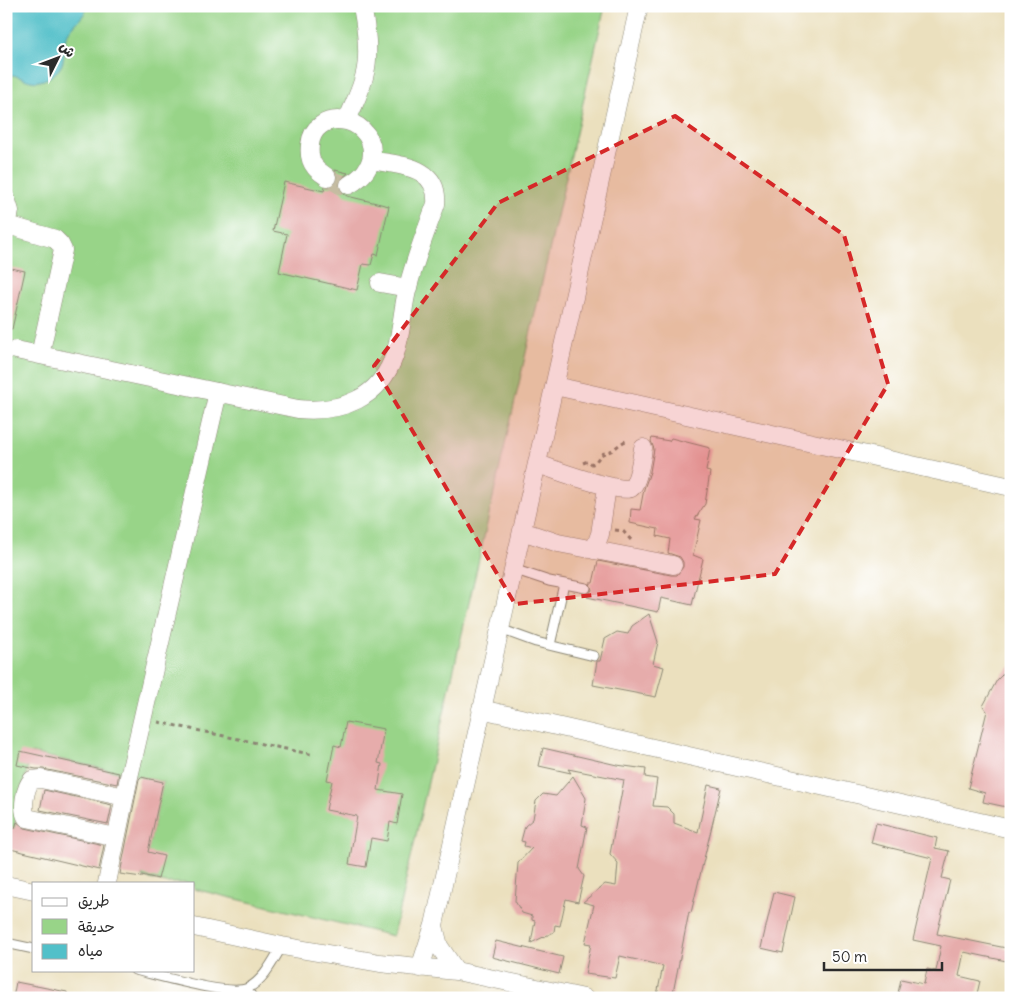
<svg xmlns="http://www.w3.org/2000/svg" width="1017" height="1004" font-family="Delius,'Playpen Sans Arabic',sans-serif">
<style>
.green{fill:#98d488;stroke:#62805a}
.water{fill:#52c0c9;stroke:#3e767a}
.building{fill:#e6acab}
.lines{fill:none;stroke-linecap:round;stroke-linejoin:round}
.street-tunnel{stroke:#c5bca1;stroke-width:18;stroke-dasharray:18 9;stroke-linecap:butt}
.lane-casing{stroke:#8b8674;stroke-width:11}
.street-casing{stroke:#8b8674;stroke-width:19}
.path{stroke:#8b8674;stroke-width:3;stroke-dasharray:4 4;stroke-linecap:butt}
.lane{stroke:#fff;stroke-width:9}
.street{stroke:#fff;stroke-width:18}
.marked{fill:#d62828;fill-opacity:0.2;stroke:#d62828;stroke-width:4;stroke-dasharray:10 6;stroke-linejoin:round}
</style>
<rect width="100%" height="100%" fill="#fff"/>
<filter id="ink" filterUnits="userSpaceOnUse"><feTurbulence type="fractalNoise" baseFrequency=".02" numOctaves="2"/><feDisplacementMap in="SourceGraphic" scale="10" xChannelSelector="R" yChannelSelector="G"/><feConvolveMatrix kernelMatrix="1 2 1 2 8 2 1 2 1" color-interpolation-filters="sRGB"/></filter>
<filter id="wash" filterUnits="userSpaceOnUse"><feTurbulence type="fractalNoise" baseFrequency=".0096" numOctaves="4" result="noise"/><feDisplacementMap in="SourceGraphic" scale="20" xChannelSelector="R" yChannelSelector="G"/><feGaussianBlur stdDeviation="1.12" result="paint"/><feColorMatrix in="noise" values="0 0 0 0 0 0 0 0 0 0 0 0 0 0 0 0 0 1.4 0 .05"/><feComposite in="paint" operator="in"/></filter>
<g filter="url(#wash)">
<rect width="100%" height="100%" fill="#ebe0be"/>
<!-- green -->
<path class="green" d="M 6,6 L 605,6 L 393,936 L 194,889 L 194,883 L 166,883 L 142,877 L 163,782 L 31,753 L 9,850 L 6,849 Z"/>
<!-- water -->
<path class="water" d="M 6,6 L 88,6 C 84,18 73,24 67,35 C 63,43 65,53 63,61 C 61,71 49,79 40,81 C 27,84 18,73 6,75 Z"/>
<g id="blocks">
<!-- building -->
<path class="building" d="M 335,170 L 348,173 L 340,180 L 338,185 L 340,190 L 344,194 L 347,196 L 389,206 L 378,255 L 374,254 L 371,265 L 363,264 L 357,290 L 279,272 L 287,234 L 273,231 L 284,182 L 324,191 L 325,187 L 331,187 L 336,183 L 338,178 Z
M 6,267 L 25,271 L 12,329 L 6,328 Z
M 652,438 L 669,441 L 671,438 L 710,448 L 706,471 L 710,472 L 705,504 L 695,519 L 701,520 L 693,555 L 703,559 L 692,605 L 661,598 L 658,612 L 587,597 L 592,590 L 590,583 L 593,583 L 598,561 L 671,575 L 677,575 L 683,567 L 683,562 L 680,557 L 668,553 L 670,539 L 657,536 L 658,529 L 630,523 L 631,509 L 640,510 L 644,489 L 650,472 L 654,449 L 651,441 Z
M 649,614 L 658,642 L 653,664 L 664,667 L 656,697 L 593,685 L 597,661 L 600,661 L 605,639 L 617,632 L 628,634 L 632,626 Z
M 1011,666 L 1011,808 L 983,802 L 985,793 L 968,788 L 987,711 L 983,706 L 997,680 Z
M 346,722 L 384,729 L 378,763 L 382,764 L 378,790 L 402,794 L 397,824 L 390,822 L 387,841 L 371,838 L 366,867 L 349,864 L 357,816 L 326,810 L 332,781 L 327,780 L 334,745 L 341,747 Z
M 543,748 L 617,765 L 646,769 L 645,777 L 657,779 L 653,806 L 667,807 L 674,814 L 674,823 L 698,832 L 708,785 L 721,788 L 691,913 L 689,912 L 672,998 L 657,995 L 663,966 L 620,956 L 615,978 L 585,974 L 591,944 L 585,943 L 594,905 L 583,902 L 605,884 L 616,886 L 618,863 L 610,854 L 624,780 L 568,769 L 571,773 L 539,766 Z
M 20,751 L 119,773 L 117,784 L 43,769 L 36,769 L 17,765 Z
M 573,776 L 586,798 L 582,825 L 587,827 L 579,869 L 584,876 L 578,902 L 566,899 L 560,926 L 555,925 L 554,932 L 531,943 L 535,921 L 532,920 L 532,916 L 522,913 L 515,901 L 518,863 L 532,848 L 524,846 L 525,842 L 521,841 L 525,826 L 533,819 L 536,801 L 543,794 L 556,796 Z
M 141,777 L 163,782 L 148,852 L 164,856 L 158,879 L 142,875 L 142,877 L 120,874 L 139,779 Z
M 44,790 L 112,805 L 108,824 L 40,810 Z
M 17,822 L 25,828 L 104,845 L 99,870 L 6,848 L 6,826 L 15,828 Z
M 876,823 L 937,838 L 935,848 L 949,851 L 942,878 L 950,880 L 937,934 L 1011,949 L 1011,962 L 964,952 L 959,976 L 980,981 L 976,998 L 897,998 L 901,979 L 924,984 L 927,969 L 936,971 L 941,946 L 913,940 L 932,858 L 871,843 Z
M 774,892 L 795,897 L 783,953 L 761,948 Z
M 496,941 L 563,957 L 559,974 L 492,957 Z
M 16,982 L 67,992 L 67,998 L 13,998 Z"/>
</g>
</g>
<g filter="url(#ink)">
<use href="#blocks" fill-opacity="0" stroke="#8b8674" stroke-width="1"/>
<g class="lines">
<!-- street-tunnel -->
<path class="street-tunnel" d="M 327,177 L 340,185 L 349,185"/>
<defs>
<path id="lane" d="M 513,569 L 549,581 L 586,588
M 500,629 L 536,642 L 594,656
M 550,645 L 564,584
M 6,943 L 34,949
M 135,970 C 157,975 230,997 248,988 C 264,980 273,961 282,946
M 246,989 L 253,998"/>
<path id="street" d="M 347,121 C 353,105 362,89 365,73 C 370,52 366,27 362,6
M 327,177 C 323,174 318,171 315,167 C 310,161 309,153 310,145 C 314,107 371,115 372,152 C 372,167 361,178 349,185
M 6,198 L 10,211 L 6,231
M 8,225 L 55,239 L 60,244 L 63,250 L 40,355
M 380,283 L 408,288
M 16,350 L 298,409 C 341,413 380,399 395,354 C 402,333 402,309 408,287 C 415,259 426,231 436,204 C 439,165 400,166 371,160
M 555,386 L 1011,487
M 538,464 C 552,469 621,494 631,488 C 638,484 642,456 643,448
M 522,531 L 558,543 L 673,565
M 594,550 L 600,534 L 607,487
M 481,709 L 1011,829
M 116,837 L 27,818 C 21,810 25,787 32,780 L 41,779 L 125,797
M 107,883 L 129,777 L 218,392
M 6,885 L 34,891
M 434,926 L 439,946 L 456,971
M 194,927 L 282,946 L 380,963 L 456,971 L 584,998
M 420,968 L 434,925 L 639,6"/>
</defs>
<!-- lane casing -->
<use href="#lane" class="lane-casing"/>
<!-- street casing -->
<use href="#street" class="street-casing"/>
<!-- path -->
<path class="path" d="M 583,463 L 588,461 L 592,464 L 595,463 C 604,449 603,456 614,449 C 619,445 622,442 629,440
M 615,530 L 623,531 L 632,541
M 158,722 L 314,755"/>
<!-- lane -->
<use href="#lane" class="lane"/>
<!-- street -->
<use href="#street" class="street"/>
</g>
</g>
<!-- marked area -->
<path class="marked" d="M 675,116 L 844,235 L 888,384 L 775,574 L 515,604 L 374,366 L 498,203 Z"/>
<!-- margin -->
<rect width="1017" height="1004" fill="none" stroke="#fff" stroke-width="25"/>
<!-- legend -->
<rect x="32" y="882" width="162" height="90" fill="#ffffff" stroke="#aaaaaa"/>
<rect x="42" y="898" width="25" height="8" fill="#ffffff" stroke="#aaaaaa"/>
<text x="78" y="906" font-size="15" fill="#2b2b2b">طريق</text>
<rect x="42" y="919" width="25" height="15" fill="#98d488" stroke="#aaaaaa"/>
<text x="78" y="932" font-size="15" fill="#2b2b2b">حديقة</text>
<rect x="42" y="944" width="25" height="15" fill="#52c0c9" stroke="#aaaaaa"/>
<text x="78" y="956" font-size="15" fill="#2b2b2b">مياه</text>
<!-- north arrow -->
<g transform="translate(58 58) rotate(48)" stroke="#ffffff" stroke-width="4" paint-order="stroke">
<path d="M0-4L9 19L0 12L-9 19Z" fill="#2b2b2b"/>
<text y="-8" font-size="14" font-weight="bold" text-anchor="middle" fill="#2b2b2b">ش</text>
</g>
<!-- scale -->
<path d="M824 962v8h118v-8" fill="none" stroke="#2b2b2b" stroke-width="2.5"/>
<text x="832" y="962" font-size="15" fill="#2b2b2b" stroke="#ffffff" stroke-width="4" paint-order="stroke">50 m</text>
</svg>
